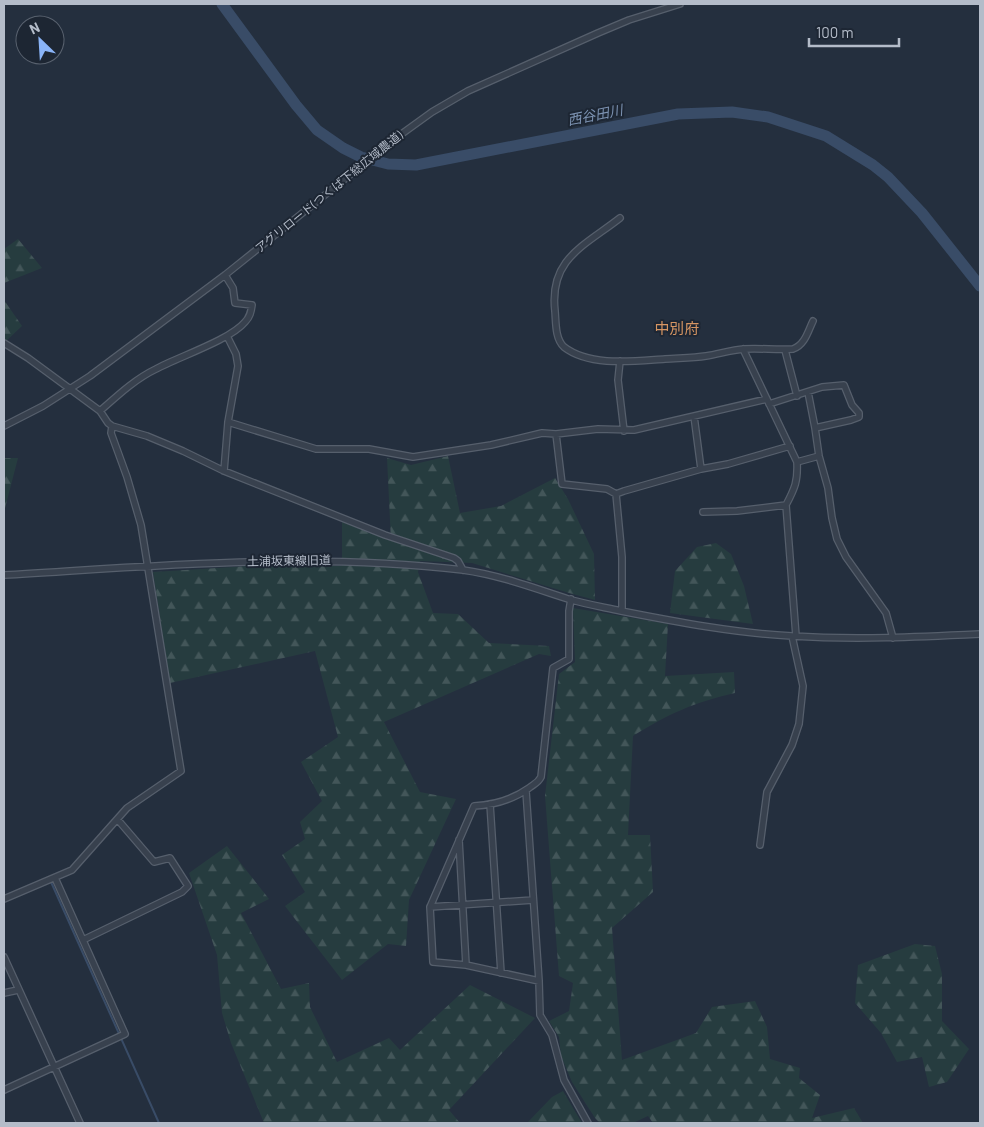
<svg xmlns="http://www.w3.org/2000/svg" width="984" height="1127" font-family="Barlow,'Noto Sans JP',sans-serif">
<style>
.forest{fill:url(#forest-firs)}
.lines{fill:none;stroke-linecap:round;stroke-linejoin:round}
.stream{stroke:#394c67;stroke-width:2}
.river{stroke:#394c67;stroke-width:11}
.minor-casing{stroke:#565f6c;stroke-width:8}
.minor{stroke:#38414e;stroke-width:5.5}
.labels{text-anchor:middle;stroke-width:4;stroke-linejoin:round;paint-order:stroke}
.street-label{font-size:12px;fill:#b4bcc9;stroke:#1d2633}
.water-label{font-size:14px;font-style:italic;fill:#7c92b1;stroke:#1d2633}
.quarter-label{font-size:15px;fill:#d59563;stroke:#1d2633}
</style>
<defs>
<pattern id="forest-firs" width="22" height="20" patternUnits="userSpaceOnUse" patternTransform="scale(1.25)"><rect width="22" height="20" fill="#263c3f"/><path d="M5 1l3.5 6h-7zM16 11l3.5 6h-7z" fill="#435659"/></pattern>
</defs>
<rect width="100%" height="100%" fill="#242f3e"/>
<!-- forest -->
<path class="forest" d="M 18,239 L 42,268 L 4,283 L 4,249 Z
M 4,300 L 22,326 L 4,343 Z
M 448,456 L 460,513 L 501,506 L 555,478 L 568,499 L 594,554 L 595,600 L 569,593 L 472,563 L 420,561 L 418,572 L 433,613 L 458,614 L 489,643 L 549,646 L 551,656 L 539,654 L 384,722 L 420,792 L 456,799 L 409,900 L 406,946 L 388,944 L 342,980 L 285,906 L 305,892 L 282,855 L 305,839 L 300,822 L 322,801 L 301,762 L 338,737 L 315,651 L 170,683 L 153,572 L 249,566 L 342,566 L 342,522 L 391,541 L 387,458 L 411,465 Z
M 4,458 L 18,458 L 4,512 Z
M 716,543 L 731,554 L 744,586 L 753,624 L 670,613 L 675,571 L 697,547 Z
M 573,608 L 668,624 L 665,676 L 734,672 L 735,693 C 695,702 668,714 633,736 L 628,835 L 650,835 L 653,892 L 612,928 L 622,1060 L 696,1033 L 712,1007 L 755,1001 L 767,1027 L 770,1059 L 800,1068 L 799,1078 L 820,1095 L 812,1118 L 854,1108 L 863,1123 L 653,1123 L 648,1116 L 633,1123 L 600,1123 L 595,1118 L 572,1082 L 561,1056 L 559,1037 L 549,1021 L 569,1011 L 573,983 L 559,976 L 545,796 L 559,674 L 575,662 Z
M 227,846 L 269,899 L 241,913 L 281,989 L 309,983 L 310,1007 L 337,1062 L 389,1038 L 400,1050 L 470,985 L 535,1018 L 449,1110 L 460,1123 L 264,1123 L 231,1043 L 222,1013 L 217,955 L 189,873 Z
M 915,944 L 935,946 L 942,974 L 942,1021 L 969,1049 L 947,1082 L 929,1087 L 922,1057 L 897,1062 L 881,1033 L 855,1003 L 858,965 Z
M 563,1091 L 582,1123 L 527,1123 L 552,1097 Z"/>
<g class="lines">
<!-- stream -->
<path class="stream" d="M 51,882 L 159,1123"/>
<!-- river -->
<path class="river" d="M 222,4 L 296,105 L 317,130 L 343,148 L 361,157 L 388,164 L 416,165 L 678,114 L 732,112 L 768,117 L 826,136 L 873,165 L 888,177 L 922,213 L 980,286"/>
<defs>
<path id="minor" d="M 620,218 C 584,246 549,259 555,311 C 556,322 555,339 564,347 C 590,367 634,361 665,359 C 678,358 693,358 706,356 C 719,354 731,350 744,349 C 760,348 777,350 793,349 C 805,345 808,331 813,321
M 4,343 L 28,358 L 100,411 L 108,423 L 112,426 L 147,436 L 183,451 L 224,471 L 385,535 L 454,558 L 458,561 L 463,570
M 743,349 L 797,462 C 798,481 795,488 786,505 L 796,636
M 785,350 L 797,396
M 620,361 L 618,380 L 624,431
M 808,392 L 815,428 L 819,456 L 828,488 L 832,518 L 837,539 L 846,557 L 886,613 L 893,638
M 769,404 L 822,387 L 844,385 L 852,405 L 859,413 L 859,417 L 851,420 L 815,428
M 100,411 C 117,396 135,379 156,369 C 178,357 230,340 245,322 C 250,317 251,312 252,305 L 235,303 L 233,288 L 225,275
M 694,416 L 701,469
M 228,422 L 316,449 L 369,449 L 413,457 L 491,445 L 542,433 L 556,434 L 598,429 L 634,430 L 767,399
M 4,426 L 43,406 L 90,376 L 225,275 L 396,138 L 432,112 L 468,91 L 598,33 L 629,20 L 680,4
M 556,434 L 562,484 L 607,489 L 616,494
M 797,462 L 819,456
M 224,471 L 228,422 L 238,366 L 236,354 L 227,336
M 703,512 L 737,511 L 786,505
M 4,575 C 157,566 310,552 463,570 C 499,575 534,588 568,599 C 585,604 603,607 621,611 C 677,622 735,633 792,636 C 855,640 918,637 980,634
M 622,611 L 622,557 L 616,494 L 624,491 L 701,469 L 728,464 L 790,446
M 526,791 L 539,981 L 540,1015 L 552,1035 L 564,1080 L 588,1123
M 490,804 L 501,973
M 459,840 L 466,965
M 760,845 L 767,792 L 792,745 L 799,724 L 803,686 L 792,636
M 4,899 L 72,870 L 127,808 L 181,771 L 141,525 L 127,477 L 111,433 L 112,426
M 430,907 L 533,900
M 83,940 L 182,892 L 188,886 L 170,858 L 154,862 L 118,820
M 4,957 L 80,1123
M 539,981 L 466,965 L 433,962 L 430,907 L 474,806 C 494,805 512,800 529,788 C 534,784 538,783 541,777 L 553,668 L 569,659 L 569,611 L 571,599
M 4,993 L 18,990
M 4,1090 L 125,1034 L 55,878"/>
</defs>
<!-- minor casing -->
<use href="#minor" class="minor-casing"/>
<!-- minor -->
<use href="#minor" class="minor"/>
</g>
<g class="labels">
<!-- street labels -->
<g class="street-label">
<text transform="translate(329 192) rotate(-39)" y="4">アグリロード(つくば下総広域農道)</text>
<text transform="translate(289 561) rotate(-1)" y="4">土浦坂東線旧道</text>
</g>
<!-- water labels -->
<g class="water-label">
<text transform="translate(595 115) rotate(-11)" y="5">西谷田川</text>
</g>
<!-- quarter labels -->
<g class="quarter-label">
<text x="677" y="334">中別府</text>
</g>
</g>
<!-- border -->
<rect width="984" height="1127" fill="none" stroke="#b4bcc9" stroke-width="10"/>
<!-- north arrow -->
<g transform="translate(40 40) rotate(335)"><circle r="24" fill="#1d2633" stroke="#59626f"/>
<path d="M0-4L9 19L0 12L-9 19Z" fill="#8ab4f8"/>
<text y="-8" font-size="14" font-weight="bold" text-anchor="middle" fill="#b4bcc9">N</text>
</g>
<!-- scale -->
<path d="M809 38v8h90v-8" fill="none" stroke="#b4bcc9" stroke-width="2.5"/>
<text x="816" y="38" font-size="15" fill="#b4bcc9" stroke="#1d2633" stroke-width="4" paint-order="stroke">100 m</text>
</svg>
